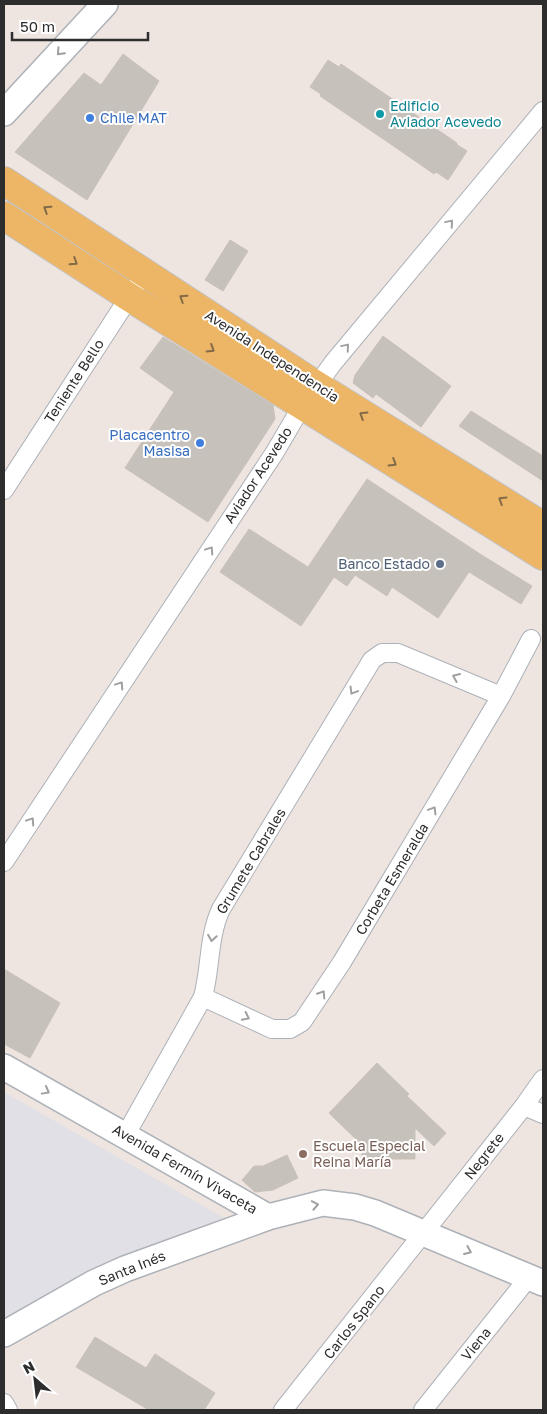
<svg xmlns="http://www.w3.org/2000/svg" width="547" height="1414" font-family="'Golos Text',sans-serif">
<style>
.industrial{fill:#e1e0e7}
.building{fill:#c6c1bb;stroke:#c9c1b9}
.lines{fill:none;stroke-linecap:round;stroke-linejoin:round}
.street-casing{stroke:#adb1b8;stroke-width:20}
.secondary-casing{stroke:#adb1b8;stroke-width:28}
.primary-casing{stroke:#c4c4c4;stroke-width:30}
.street{stroke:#fff;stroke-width:18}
.secondary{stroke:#fff;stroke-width:25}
.primary{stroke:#ecb666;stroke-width:28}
.oneway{stroke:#a0a0a0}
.oneway2{stroke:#836b47}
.culture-dot{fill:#0f9aa8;stroke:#fff;stroke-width:2}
.shop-dot{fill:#3f7fe0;stroke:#fff;stroke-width:2}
.service-dot{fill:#5c6f8a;stroke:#fff;stroke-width:2}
.education-dot{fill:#8d6e63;stroke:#fff;stroke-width:2}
.labels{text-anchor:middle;stroke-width:4;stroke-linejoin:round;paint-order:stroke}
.culture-label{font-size:14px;fill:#0d838f;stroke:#fff;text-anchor:start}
.shop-label{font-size:14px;fill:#366cbe;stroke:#fff;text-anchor:start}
.street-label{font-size:14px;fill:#2d2d2d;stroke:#fff}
.service-label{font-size:14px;fill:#4e5e75;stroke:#fff;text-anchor:end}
.education-label{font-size:14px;fill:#785e54;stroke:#fff;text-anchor:start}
</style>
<rect width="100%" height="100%" fill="#eee5e0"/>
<!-- industrial -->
<path class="industrial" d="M 4,1092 L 224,1218 L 114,1259 L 4,1319 Z"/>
<!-- building -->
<path class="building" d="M 123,54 L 159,81 L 87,200 L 15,152 L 84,73 L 101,85 Z
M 328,60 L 339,67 L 341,64 L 457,143 L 456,144 L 467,151 L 448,180 L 436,172 L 434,174 L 392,145 L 320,96 L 321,94 L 310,87 Z
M 230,240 L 248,251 L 223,291 L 205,280 Z
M 383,336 L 451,386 L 421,427 L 376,394 L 373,398 L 353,383 L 355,375 Z
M 163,337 L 273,405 L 275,419 L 208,522 L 125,468 L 174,392 L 140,368 Z
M 471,411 L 543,456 L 543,481 L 459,426 Z
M 367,479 L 480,554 L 532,586 L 521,604 L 469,572 L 438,618 L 392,587 L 387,596 L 355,575 L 347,586 L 334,577 L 301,626 L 220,572 L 249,529 L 308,567 Z
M 4,969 L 60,1003 L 30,1058 L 4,1044 Z
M 377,1063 L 409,1094 L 407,1096 L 446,1133 L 434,1146 L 415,1128 L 415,1159 L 362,1159 L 362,1145 L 329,1113 Z
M 287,1155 L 298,1178 L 273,1190 L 255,1192 L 242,1180 L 254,1166 L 263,1166 Z
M 95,1337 L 146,1368 L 155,1354 L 215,1393 L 204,1410 L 149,1410 L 76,1367 Z"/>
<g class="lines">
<defs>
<path id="street" d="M 4,490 L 135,288
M 4,862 L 275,452 L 302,406 L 333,363 L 543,111
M 203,997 L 272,1029 L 290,1029 L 302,1022 L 342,962 L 501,696 L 531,639
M 524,1106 L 543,1114
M 125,1136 L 203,997 C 211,967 208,937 221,909 L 372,660 L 382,653 L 398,653 L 501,696
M 4,1403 L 8,1410
M 283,1410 L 524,1106 L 543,1079
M 423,1410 L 529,1277"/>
<path id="secondary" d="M 4,113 L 105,4
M 4,1067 L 268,1217
M 4,1334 L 94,1283 L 125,1269 L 268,1217 L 323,1203 L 355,1207 L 375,1213 L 543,1283"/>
<path id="primary" d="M 4,181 L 316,385 L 543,526
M 4,216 L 129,297 L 543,556"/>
</defs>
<!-- street casing -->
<use href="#street" class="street-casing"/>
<!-- secondary casing -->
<use href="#secondary" class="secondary-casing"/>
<!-- primary casing -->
<use href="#primary" class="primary-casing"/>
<!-- street -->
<use href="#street" class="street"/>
<!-- secondary -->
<use href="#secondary" class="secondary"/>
<!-- primary -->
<use href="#primary" class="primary"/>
</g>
<!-- one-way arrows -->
<defs><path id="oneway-chevron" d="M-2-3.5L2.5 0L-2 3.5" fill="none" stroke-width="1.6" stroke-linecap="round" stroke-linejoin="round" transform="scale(1.25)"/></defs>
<g class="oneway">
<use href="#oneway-chevron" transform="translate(60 52) rotate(133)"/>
<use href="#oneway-chevron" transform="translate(450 223) rotate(-50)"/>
<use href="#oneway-chevron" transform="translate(346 347) rotate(-50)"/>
<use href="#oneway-chevron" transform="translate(210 550) rotate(-56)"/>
<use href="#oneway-chevron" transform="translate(456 677) rotate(-157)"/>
<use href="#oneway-chevron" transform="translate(120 685) rotate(-56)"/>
<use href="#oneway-chevron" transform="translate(353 691) rotate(121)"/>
<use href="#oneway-chevron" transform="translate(433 810) rotate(-59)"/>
<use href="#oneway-chevron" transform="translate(31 821) rotate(-56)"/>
<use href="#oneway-chevron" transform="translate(212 938) rotate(99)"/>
<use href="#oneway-chevron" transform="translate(322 994) rotate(-57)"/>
<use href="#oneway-chevron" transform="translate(246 1017) rotate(26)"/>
<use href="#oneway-chevron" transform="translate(46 1091) rotate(29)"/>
<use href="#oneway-chevron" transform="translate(315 1205) rotate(-11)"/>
<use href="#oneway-chevron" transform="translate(468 1251) rotate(23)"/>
</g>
<g class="oneway2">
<use href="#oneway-chevron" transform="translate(47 209) rotate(-147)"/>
<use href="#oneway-chevron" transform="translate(74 262) rotate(33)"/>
<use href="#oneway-chevron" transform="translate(183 298) rotate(-147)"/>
<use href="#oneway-chevron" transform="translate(211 349) rotate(32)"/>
<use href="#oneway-chevron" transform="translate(363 415) rotate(-148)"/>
<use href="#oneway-chevron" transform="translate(393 463) rotate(32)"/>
<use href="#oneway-chevron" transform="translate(502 500) rotate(-148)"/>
</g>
<!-- markers -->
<circle class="culture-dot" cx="380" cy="114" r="5"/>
<g class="shop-dot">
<circle cx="90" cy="118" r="5"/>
<circle cx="200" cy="443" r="5"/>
</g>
<circle class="service-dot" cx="440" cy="564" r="5"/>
<circle class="education-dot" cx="303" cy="1154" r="5"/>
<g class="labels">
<!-- culture labels -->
<g class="culture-label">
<text x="390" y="111">Edificio<tspan x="390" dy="16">Aviador Acevedo</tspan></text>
</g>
<!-- shop labels -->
<g class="shop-label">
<text x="100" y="123">Chile MAT</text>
<text x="190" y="440" text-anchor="end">Placacentro<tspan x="190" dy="16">Masisa</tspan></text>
</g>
<!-- street labels -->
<g class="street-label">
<text transform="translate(272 356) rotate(33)" y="5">Avenida Independencia</text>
<text transform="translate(74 381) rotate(-57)" y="5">Teniente Bello</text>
<text transform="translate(258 475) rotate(-57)" y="5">Aviador Acevedo</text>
<text transform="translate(251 861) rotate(-59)" y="5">Grumete Cabrales</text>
<text transform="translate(392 879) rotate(-59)" y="5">Corbeta Esmeralda</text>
<text transform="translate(484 1156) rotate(-52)" y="5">Negrete</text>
<text transform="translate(185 1169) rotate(30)" y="5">Avenida Fermín Vivaceta</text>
<text transform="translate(132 1268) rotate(-22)" y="5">Santa Inés</text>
<text transform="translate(354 1322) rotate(-52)" y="5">Carlos Spano</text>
<text transform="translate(476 1344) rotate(-51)" y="5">Viena</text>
</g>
<!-- service labels -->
<g class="service-label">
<text x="430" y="569">Banco Estado</text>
</g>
<!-- education labels -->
<g class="education-label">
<text x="313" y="1151">Escuela Especial<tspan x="313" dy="16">Reina María</tspan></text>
</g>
</g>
<!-- border -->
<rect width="547" height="1414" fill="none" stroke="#2d2d2d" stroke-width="10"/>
<!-- north arrow -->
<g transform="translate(35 1379) rotate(332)" stroke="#ffffff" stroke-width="4" paint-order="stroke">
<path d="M0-4L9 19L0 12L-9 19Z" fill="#2d2d2d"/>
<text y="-8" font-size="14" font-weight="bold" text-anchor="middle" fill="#2d2d2d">N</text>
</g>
<!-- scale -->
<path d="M12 32v8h136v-8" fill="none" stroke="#2d2d2d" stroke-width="2.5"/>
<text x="20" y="32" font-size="15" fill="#2d2d2d" stroke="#ffffff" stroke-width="4" paint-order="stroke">50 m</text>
</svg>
